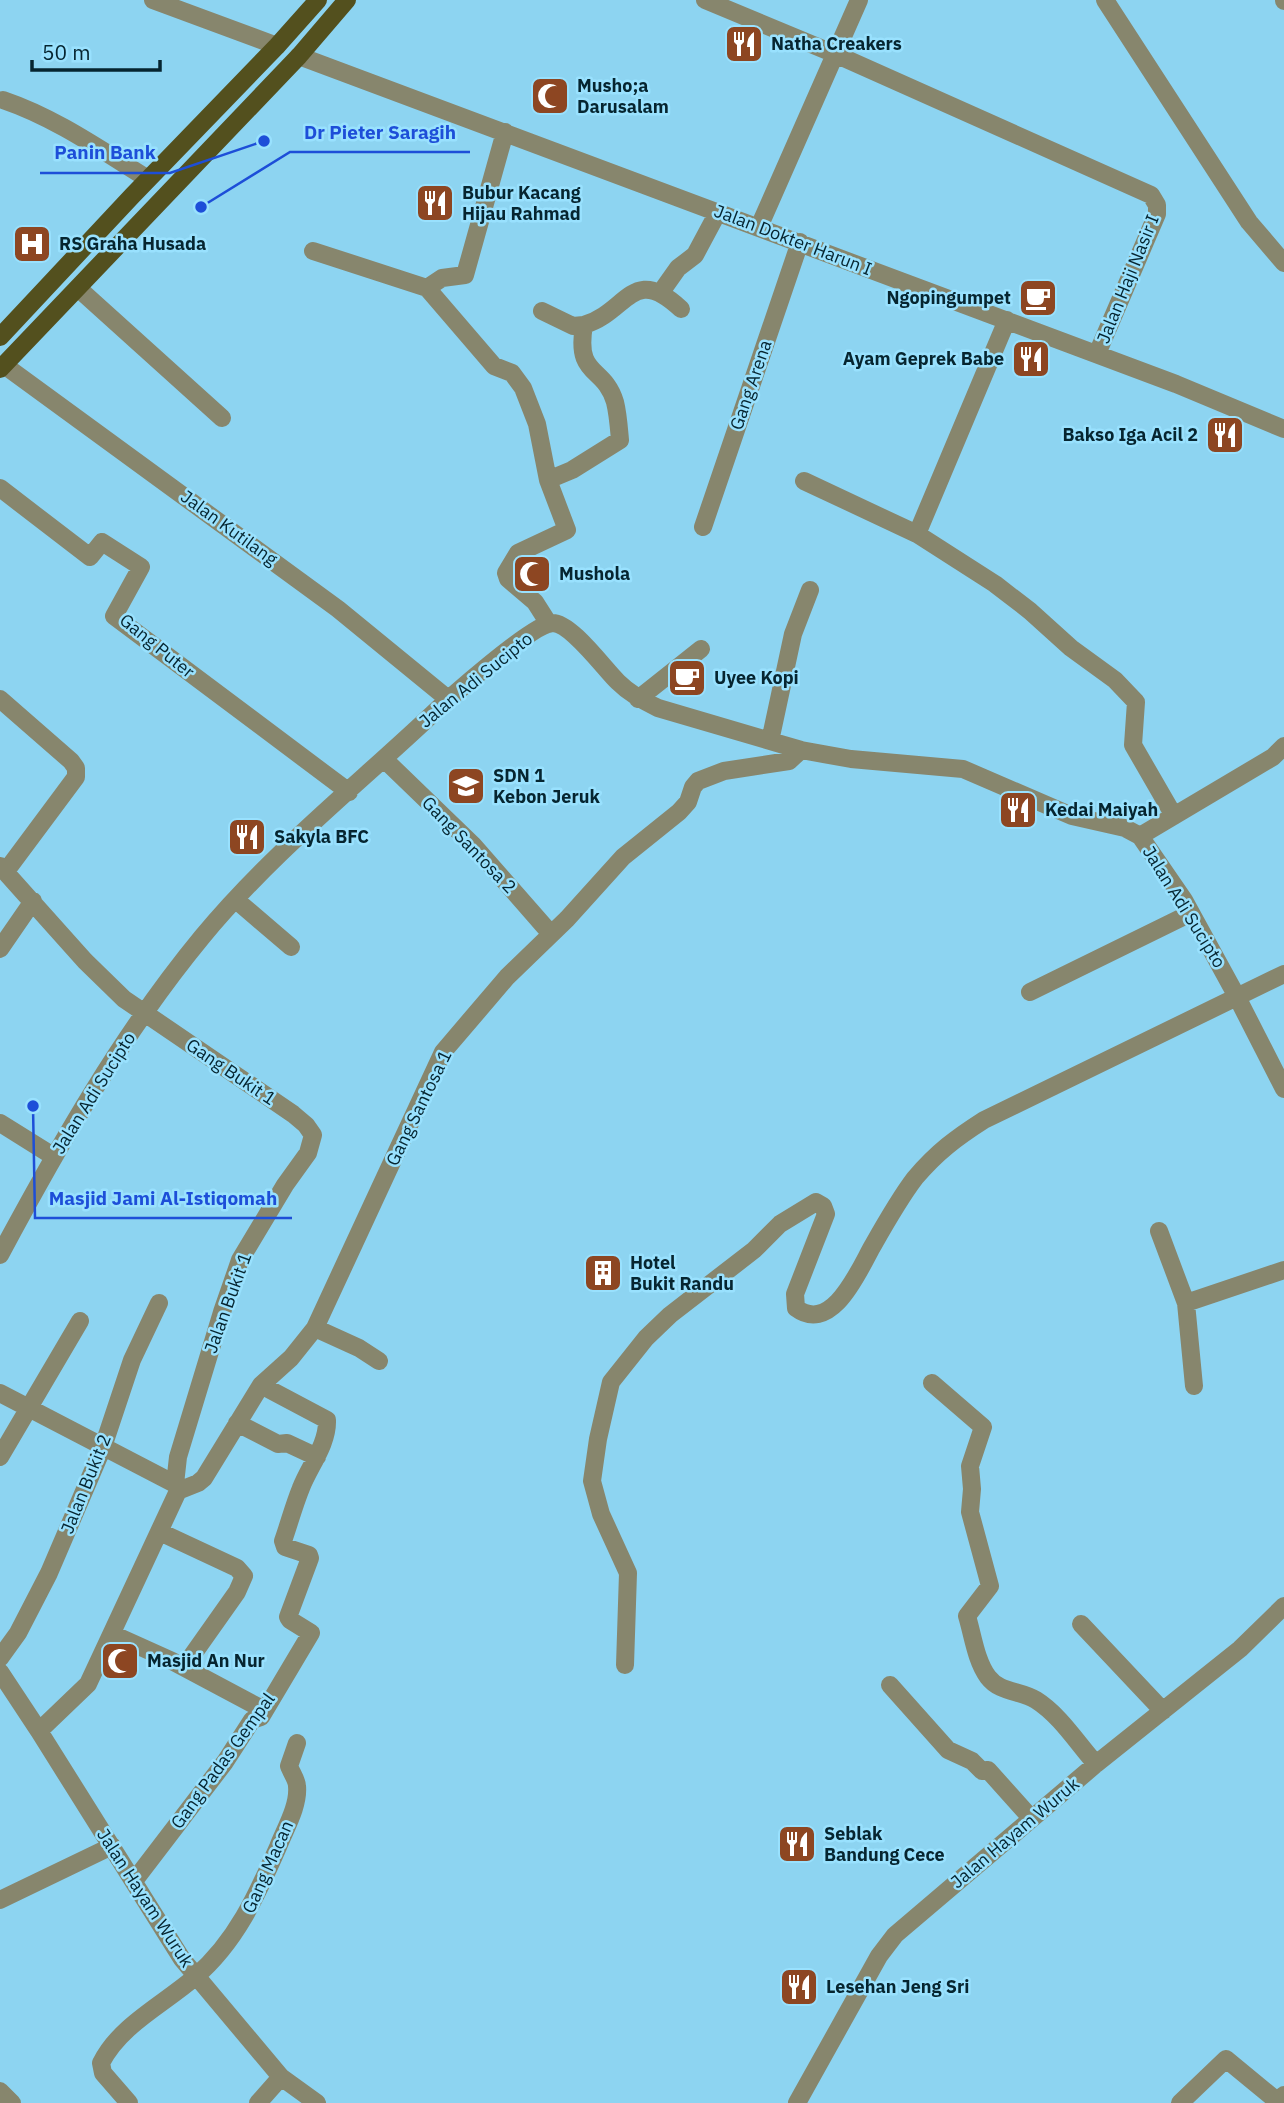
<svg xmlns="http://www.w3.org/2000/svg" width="1284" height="2103" font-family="'IBM Plex Sans',sans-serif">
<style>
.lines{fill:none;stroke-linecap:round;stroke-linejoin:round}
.minor{stroke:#87866d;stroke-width:18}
.major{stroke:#53501e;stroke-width:18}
.labels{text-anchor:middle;stroke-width:5;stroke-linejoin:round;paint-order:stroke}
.poi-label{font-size:18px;font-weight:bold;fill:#062530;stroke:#99e1fe;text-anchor:start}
.street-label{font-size:18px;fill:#062530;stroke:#99e1fe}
.leader{fill:none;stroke:#1d4ed8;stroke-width:2.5}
.callout-dot{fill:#1d4ed8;stroke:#99e1fe;stroke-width:2.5}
.callout-label{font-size:19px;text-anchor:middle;font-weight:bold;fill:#1d4ed8;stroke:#99e1fe;stroke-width:5;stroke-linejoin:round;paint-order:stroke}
</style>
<rect width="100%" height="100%" fill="#8dd4f1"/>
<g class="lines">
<!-- minor -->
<path class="minor" d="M 153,0 L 277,46
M 705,0 L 835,54 L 1151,195 L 1157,205 L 1157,214 L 1097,354
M 1105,0 L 1249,222 L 1284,263
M 1284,0 L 1284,1
M 299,56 L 1176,384 L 1284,429
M 3,100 C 56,118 101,150 148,179
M 759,227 L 859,0
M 313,251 L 427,288 L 442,278 L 465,275 L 505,132
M 427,288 L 494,366 L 512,373 L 523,388 L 537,424 L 548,480
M 79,289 L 222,418
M 661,292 L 678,268 L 695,255 L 718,212
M 542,311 L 573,326 L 584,325
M 4,365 L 338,609 L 448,699
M 804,481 L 917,534 L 995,584 L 1030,611 L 1071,648 L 1115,680 L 1136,702 L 1133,745 L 1174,816
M 0,488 L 90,557 L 102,542 L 141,567 L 114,616 L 349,792
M 703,527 L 800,242
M 917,534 L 1007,320
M 549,624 L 535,602 L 508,579 L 506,573 L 518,553 L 567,530 L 548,480 L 572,470 L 620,440 C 619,429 618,414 615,402 C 604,365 575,378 584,325 C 628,312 632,263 681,309
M 0,699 L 71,761 L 76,768 L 76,777 L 6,871
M 638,699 L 701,649
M 770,741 L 793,634 L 810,590
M 384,759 L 473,845 L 551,934
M 1140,836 L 1273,757 L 1284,746
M 0,866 L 85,961 L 124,999 L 293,1114 L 306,1125 L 313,1135 L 308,1153 L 285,1185 L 240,1260 L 222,1312 L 178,1457 L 175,1484
M 236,900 L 291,947
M 0,949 L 33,901
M 1030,992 L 1191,913
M 0,1123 L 53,1156
M 1159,1231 L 1186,1303
M 0,1255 C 59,1145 122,1034 202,937 C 268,857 350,791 426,720 C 445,702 531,625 552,623 C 571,622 605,670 618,682 C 630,694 643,701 658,708 L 801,750 L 851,759 L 963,769 L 1072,816 L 1125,828 L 1140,836 L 1184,900 L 1236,995 L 1284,1089
M 315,1328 L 359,1348 L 379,1361
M 932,1383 L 983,1427 L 970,1466 L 972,1489 L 970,1512 L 990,1586 L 967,1616 C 973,1636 976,1661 988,1677 C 1000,1693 1020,1690 1036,1700 C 1060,1715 1078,1744 1096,1764
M 1194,1386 L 1186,1303 L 1284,1270
M 0,1393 L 175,1484 L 178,1491
M 237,1423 L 278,1444 L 287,1443 L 317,1457
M 0,1457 L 80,1321
M 178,1491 L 198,1483 L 204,1478 L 261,1385 L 291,1358 L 315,1328 L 443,1052 L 507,977 L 567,919 L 623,857 L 679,812 L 688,802 L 693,787 L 698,781 L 724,771 L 789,761 L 801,750
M 160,1532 L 237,1568 L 244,1576 L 237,1592 L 184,1667
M 1081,1624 L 1163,1711
M 112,1634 L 172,1661 L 264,1710
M 0,1658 L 18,1633 L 49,1573 L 103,1447 L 132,1360 L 159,1303
M 625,1665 L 628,1573 L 601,1514 L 592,1481 L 598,1439 L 611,1382 L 646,1338 L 670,1315 L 754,1250 L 780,1224 L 816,1202 L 823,1206 L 826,1214 L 795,1294 L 796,1308 C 832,1335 859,1270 872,1247 C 885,1224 899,1199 915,1178 C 937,1152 956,1138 984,1120 L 1284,974
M 0,1672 L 39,1731 L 182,1959 L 281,2077 L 317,2103
M 890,1685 L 948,1750 L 972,1761 L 982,1771 L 988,1770 L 1031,1818
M 39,1731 L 88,1684 L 178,1491
M 134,1881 L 225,1762 L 252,1720 L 261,1717 L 311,1633 L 290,1620 L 288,1617 L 310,1558 L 309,1555 L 285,1547 L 283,1541 C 289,1524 294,1505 301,1488 C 309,1467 328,1444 327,1420 L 261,1385
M 0,1900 L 112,1846
M 0,2091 L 12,2103
M 129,2103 L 103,2073 L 101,2063 C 120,2025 164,2004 195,1977 C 236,1942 257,1895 278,1847 C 285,1829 299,1806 297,1786 C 297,1780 291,1772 289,1766 L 297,1743
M 258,2103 L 281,2077
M 797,2103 L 879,1956 L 895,1935 L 1096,1764 L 1240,1649 L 1284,1606
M 1180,2103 L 1226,2059 L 1277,2101 L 1284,2095"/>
<!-- major -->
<path class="major" d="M 0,337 L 132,196 L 277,46 L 318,0
M 0,369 L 299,56 L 347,0"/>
</g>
<!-- icons -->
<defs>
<symbol id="restaurant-square" viewBox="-11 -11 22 22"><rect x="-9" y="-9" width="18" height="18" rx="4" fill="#8d4622" stroke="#99e1fe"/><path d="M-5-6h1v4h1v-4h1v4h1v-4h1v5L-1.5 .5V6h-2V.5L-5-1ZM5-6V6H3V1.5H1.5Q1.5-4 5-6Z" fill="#fff"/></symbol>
<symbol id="mosque-square" viewBox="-11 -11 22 22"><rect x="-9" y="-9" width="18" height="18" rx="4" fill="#8d4622" stroke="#99e1fe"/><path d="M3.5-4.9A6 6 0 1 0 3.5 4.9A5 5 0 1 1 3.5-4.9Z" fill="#fff"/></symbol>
<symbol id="hospital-square" viewBox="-11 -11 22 22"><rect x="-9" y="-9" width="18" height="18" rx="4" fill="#8d4622" stroke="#99e1fe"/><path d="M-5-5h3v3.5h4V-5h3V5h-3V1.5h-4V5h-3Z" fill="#fff"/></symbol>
<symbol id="cafe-square" viewBox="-11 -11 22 22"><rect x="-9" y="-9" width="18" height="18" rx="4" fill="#8d4622" stroke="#99e1fe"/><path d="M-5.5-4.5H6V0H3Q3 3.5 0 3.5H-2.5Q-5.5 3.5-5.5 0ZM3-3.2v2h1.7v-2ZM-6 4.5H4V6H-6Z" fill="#fff"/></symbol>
<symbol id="school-square" viewBox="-11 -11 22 22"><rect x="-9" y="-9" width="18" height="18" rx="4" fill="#8d4622" stroke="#99e1fe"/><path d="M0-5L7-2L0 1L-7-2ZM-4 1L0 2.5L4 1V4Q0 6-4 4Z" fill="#fff"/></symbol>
<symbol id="building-square" viewBox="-11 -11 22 22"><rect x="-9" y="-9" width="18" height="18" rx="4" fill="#8d4622" stroke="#99e1fe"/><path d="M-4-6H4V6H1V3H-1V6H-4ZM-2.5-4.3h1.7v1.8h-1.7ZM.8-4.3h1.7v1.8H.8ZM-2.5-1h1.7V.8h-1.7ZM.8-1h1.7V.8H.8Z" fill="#fff"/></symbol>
</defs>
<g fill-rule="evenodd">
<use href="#restaurant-square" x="722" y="22" width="44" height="44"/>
<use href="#mosque-square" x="528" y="74" width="44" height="44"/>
<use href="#restaurant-square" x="413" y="181" width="44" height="44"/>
<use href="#hospital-square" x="10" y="222" width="44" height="44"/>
<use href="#cafe-square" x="1016" y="276" width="44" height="44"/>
<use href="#restaurant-square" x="1009" y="337" width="44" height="44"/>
<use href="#restaurant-square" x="1203" y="413" width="44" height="44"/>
<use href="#mosque-square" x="510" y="552" width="44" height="44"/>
<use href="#cafe-square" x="665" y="656" width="44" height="44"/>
<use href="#school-square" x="444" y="764" width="44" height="44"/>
<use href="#restaurant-square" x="996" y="788" width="44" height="44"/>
<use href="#restaurant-square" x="225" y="815" width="44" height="44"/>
<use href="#building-square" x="581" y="1251" width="44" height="44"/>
<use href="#mosque-square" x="98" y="1639" width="44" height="44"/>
<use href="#restaurant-square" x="775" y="1822" width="44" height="44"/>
<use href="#restaurant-square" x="777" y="1965" width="44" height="44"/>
</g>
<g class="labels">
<!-- poi labels -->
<g class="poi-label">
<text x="771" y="50">Natha Creakers</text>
<text x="577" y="92">Musho;a<tspan x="577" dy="21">Darusalam</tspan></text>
<text x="462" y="199">Bubur Kacang<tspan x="462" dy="21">Hijau Rahmad</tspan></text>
<text x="59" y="250">RS Graha Husada</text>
<text x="1011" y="304" text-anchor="end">Ngopingumpet</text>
<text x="1004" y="365" text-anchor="end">Ayam Geprek Babe</text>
<text x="1198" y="441" text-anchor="end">Bakso Iga Acil 2</text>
<text x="559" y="580">Mushola</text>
<text x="714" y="684">Uyee Kopi</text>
<text x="493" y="782">SDN 1<tspan x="493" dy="21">Kebon Jeruk</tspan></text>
<text x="1045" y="816">Kedai Maiyah</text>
<text x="274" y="843">Sakyla BFC</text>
<text x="630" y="1269">Hotel<tspan x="630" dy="21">Bukit Randu</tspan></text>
<text x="147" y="1667">Masjid An Nur</text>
<text x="824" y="1840">Seblak<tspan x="824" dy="21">Bandung Cece</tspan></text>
<text x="826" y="1993">Lesehan Jeng Sri</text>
</g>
<!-- street labels -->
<g class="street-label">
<text transform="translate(793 240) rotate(21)" y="6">Jalan Dokter Harun I</text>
<text transform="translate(1128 279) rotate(-68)" y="6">Jalan Haji Nasir I</text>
<text transform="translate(751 385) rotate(-71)" y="6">Gang Arena</text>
<text transform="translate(229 528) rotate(36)" y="6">Jalan Kutilang</text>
<text transform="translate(157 646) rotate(39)" y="6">Gang Puter</text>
<text transform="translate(476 680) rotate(-39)" y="6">Jalan Adi Sucipto</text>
<text transform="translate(469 845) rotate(46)" y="6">Gang Santosa 2</text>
<text transform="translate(1184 907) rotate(58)" y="6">Jalan Adi Sucipto</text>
<text transform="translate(231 1072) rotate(34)" y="6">Gang Bukit 1</text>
<text transform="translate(94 1093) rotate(-58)" y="6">Jalan Adi Sucipto</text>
<text transform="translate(419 1108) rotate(-64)" y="6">Gang Santosa 1</text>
<text transform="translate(228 1303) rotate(-70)" y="6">Jalan Bukit 1</text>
<text transform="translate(86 1484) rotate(-68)" y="6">Jalan Bukit 2</text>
<text transform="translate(223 1761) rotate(-54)" y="6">Gang Padas Gempal</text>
<text transform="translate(1015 1833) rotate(-40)" y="6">Jalan Hayam Wuruk</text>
<text transform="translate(268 1867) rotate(-66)" y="6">Gang Macan</text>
<text transform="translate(145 1898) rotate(57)" y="6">Jalan Hayam Wuruk</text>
</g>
</g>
<!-- callouts -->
<path class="leader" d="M201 207L290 152H470M264 141L170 173H40M33 1106L35 1218H292"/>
<g class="callout-dot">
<circle cx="201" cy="207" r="7"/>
<circle cx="264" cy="141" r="7"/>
<circle cx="33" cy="1106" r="7"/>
</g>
<g class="callout-label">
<text x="380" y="139">Dr Pieter Saragih</text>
<text x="105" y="159">Panin Bank</text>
<text x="163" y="1205">Masjid Jami Al-Istiqomah</text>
</g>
<!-- scale -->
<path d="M32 60v10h128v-10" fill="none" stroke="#062530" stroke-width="3.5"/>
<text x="42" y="60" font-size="21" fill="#062530" stroke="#99e1fe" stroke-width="5" paint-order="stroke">50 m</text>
</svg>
